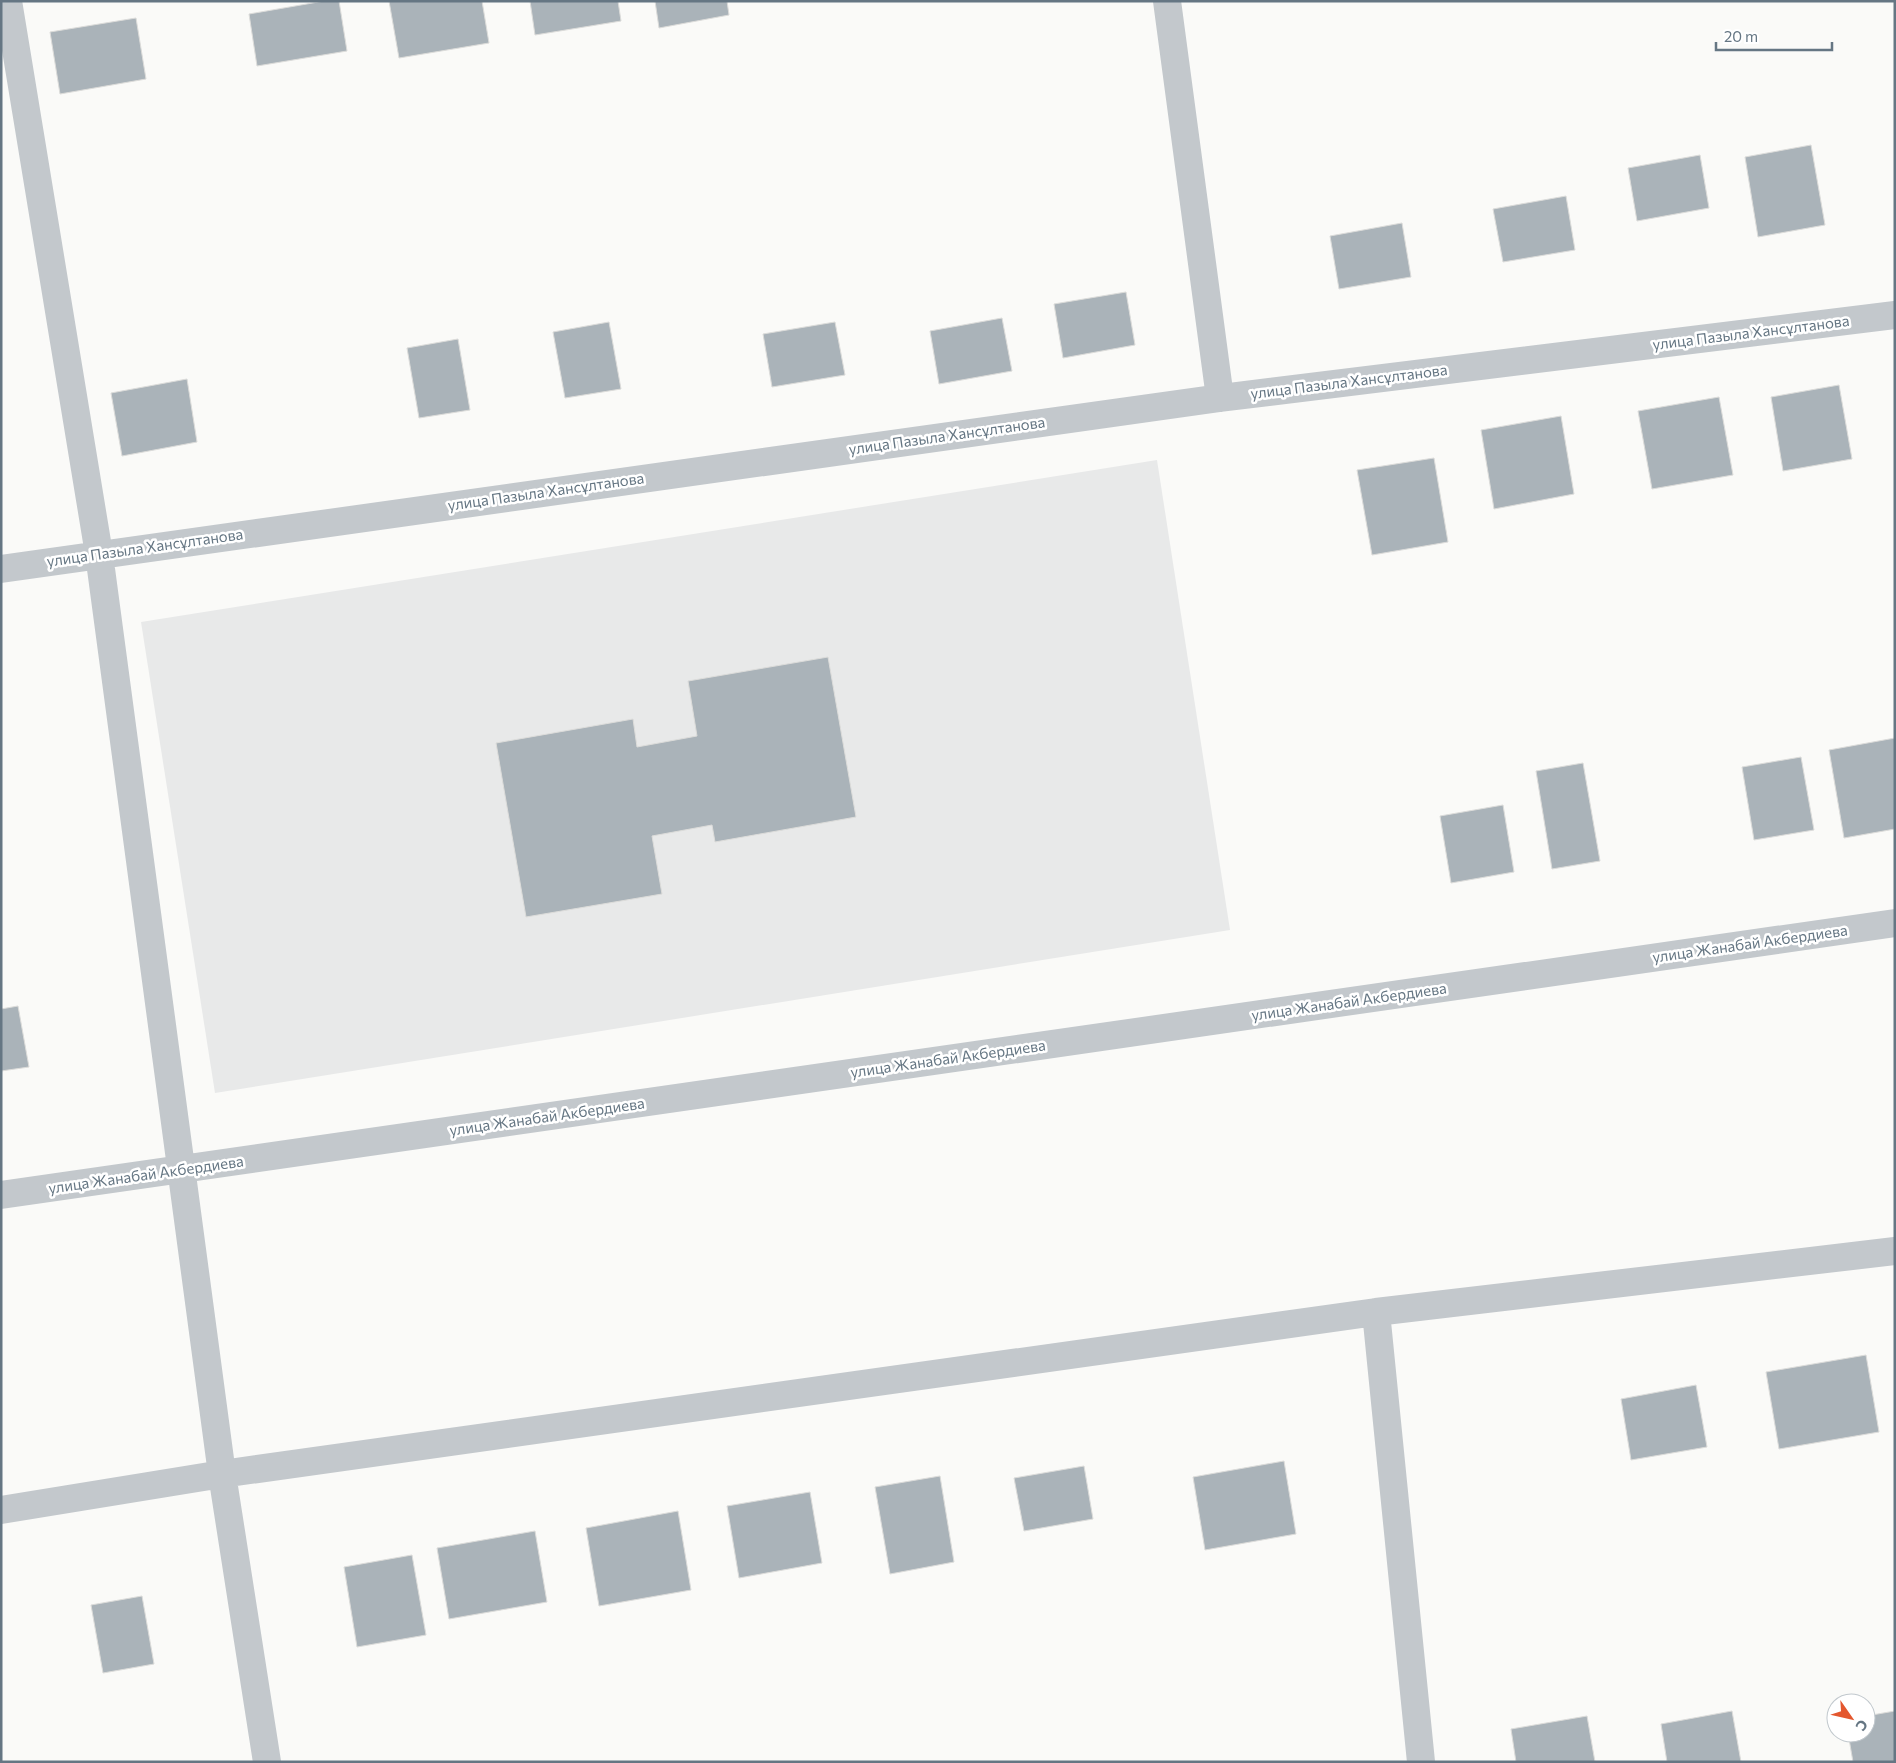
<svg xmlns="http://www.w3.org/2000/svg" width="1896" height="1763" font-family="Commissioner,sans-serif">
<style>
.built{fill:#e8e9e9}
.building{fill:#aab3b9;stroke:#dcdcda}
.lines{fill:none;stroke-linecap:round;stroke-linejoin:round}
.street{stroke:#c3c8cc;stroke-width:28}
.labels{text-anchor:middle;stroke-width:5;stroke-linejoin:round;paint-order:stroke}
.street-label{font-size:15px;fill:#657683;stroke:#fff}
</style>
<rect width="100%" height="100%" fill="#fafaf8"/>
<!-- built -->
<path class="built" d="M 1157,460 L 1230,930 L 215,1093 L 141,622 Z"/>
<!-- building -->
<path class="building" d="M 324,1 L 339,1 L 347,51 L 257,66 L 249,14 Z
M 389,1 L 482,1 L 489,43 L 399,58 Z
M 530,1 L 618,1 L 621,21 L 535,35 Z
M 655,1 L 727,1 L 729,15 L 659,28 Z
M 136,18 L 146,79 L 60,94 L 50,32 Z
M 1811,145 L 1825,225 L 1758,237 L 1745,157 Z
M 1700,155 L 1709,208 L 1637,221 L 1628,168 Z
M 1566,196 L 1575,250 L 1503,262 L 1493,209 Z
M 1402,223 L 1411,277 L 1339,289 L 1330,236 Z
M 1126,292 L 1135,345 L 1063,358 L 1054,304 Z
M 1002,318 L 1012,371 L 939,384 L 930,331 Z
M 609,322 L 621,389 L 565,398 L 553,332 Z
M 835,322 L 845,375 L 772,387 L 763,334 Z
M 458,339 L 470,410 L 419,418 L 407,348 Z
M 187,379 L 197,442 L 122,456 L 111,393 Z
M 1839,385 L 1852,459 L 1783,471 L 1771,397 Z
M 1719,397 L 1733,475 L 1652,489 L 1638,411 Z
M 1561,416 L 1574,494 L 1494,509 L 1481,430 Z
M 1434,458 L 1448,542 L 1372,555 L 1357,470 Z
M 828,657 L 856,817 L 715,842 L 712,825 L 652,836 L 662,894 L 526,917 L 496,743 L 633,719 L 637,747 L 697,736 L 688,681 Z
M 1895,738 L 1895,829 L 1844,838 L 1829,750 Z
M 1801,757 L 1814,830 L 1754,840 L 1742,767 Z
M 1583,763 L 1600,861 L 1552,869 L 1536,771 Z
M 1503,805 L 1514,872 L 1451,883 L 1440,816 Z
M 18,1006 L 29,1067 L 1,1071 L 1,1009 Z
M 1866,1355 L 1879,1432 L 1779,1449 L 1766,1372 Z
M 1696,1385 L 1707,1447 L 1631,1460 L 1621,1399 Z
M 1284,1461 L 1296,1534 L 1205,1550 L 1193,1477 Z
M 1084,1466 L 1093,1519 L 1024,1531 L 1014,1478 Z
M 940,1476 L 954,1562 L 890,1574 L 875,1487 Z
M 810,1492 L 822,1563 L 739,1578 L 727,1506 Z
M 678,1511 L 691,1590 L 599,1606 L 586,1528 Z
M 535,1531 L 547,1602 L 449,1619 L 437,1548 Z
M 412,1555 L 426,1635 L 357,1647 L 344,1567 Z
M 142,1596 L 154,1664 L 103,1673 L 91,1605 Z
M 1732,1711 L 1741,1762 L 1667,1762 L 1661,1724 Z
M 1895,1711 L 1895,1762 L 1853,1762 L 1848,1733 L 1866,1733 L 1866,1716 Z
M 1587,1716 L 1595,1762 L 1516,1762 L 1511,1729 Z"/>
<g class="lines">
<!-- street -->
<path class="street" d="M 8,1 L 99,554 L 222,1474 L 267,1762
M 1167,1 L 1220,398
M 1,569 L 1220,398 L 1895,315
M 1,1195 L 1895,923
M 1376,1312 L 1421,1762
M 1,1510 L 222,1474 L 1376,1312 L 1895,1251"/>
</g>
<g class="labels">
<!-- street labels -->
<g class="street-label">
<text transform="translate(1751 333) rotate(-7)" y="5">улица Пазыла Хансұлтанова</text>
<text transform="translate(1349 382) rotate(-7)" y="5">улица Пазыла Хансұлтанова</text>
<text transform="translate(947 436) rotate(-8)" y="5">улица Пазыла Хансұлтанова</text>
<text transform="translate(546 492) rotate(-8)" y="5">улица Пазыла Хансұлтанова</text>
<text transform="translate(145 548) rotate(-8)" y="5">улица Пазыла Хансұлтанова</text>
<text transform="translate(1750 944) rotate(-8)" y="5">улица Жанабай Акбердиева</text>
<text transform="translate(1349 1002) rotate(-8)" y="5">улица Жанабай Акбердиева</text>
<text transform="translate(948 1059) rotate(-8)" y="5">улица Жанабай Акбердиева</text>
<text transform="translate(547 1117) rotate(-8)" y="5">улица Жанабай Акбердиева</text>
<text transform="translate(146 1175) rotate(-8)" y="5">улица Жанабай Акбердиева</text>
</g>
</g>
<!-- border -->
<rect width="1896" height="1763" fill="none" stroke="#657683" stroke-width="5"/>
<!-- north arrow -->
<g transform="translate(1851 1718) rotate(124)"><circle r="24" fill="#ffffff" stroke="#c1c8cd"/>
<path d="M0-4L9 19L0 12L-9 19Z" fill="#e4572e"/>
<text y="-8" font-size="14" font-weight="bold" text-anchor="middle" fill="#657683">С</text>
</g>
<!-- scale -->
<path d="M1716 42v8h116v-8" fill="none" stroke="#657683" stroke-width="2.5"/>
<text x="1724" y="42" font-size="15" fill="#657683" stroke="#ffffff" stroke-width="4" paint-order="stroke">20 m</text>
</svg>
